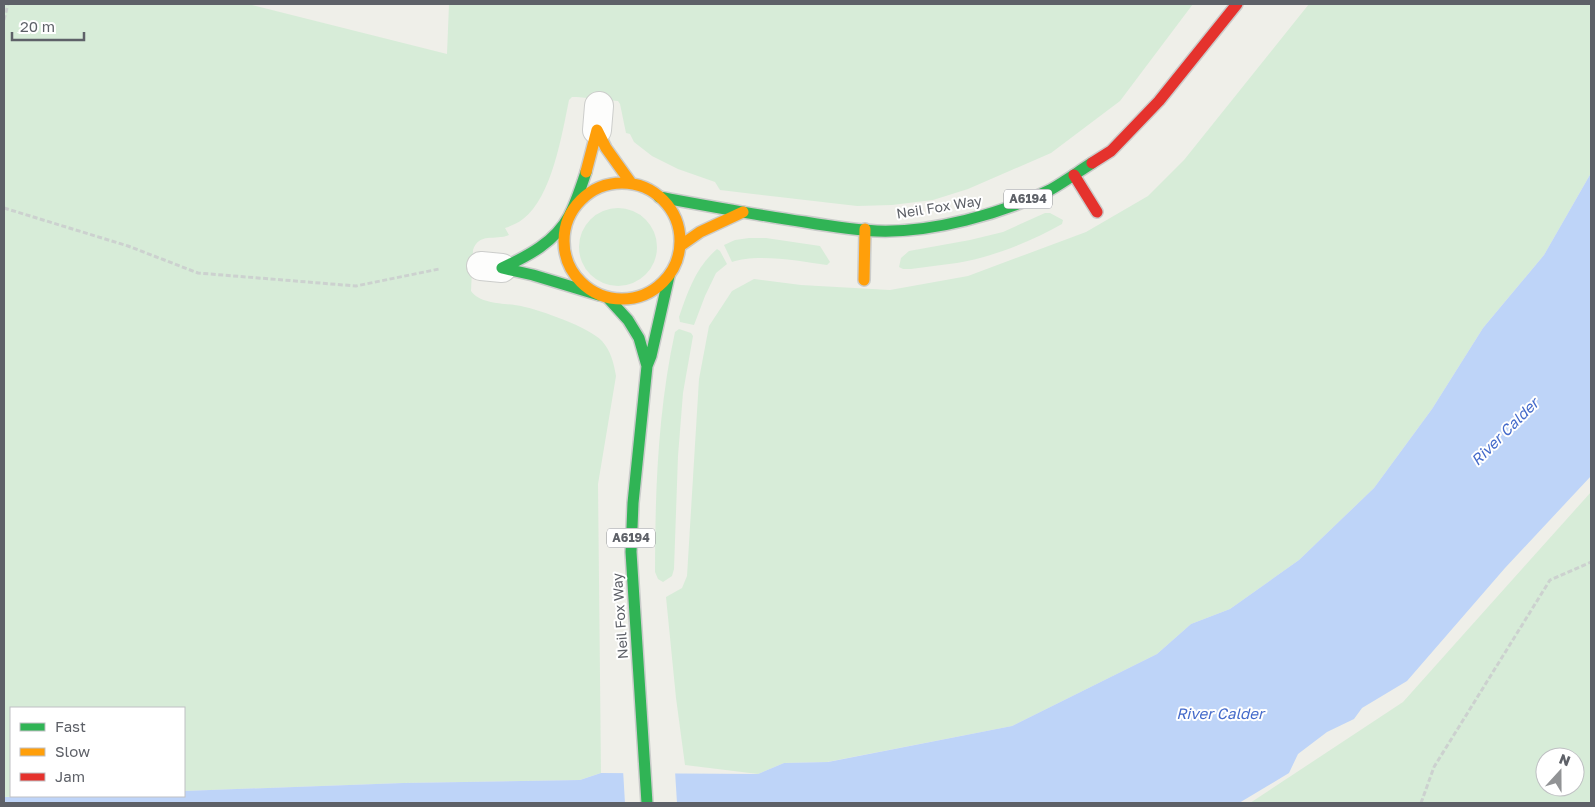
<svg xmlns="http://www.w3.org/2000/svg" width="1595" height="807" font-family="'Golos Text',sans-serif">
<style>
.green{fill:#d7ecd8;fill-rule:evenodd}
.water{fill:#bed4f8}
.pier{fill:#efefe9}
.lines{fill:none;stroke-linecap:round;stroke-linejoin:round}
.street-casing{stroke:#cccdcb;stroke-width:30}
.fast-casing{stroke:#cbcccb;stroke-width:14}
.slow-casing{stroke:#cbcccb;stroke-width:14}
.jam-casing{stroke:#cbcccb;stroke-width:14}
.path{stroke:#ccd1cf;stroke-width:3;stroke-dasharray:5 2.5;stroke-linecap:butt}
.street{stroke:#fdfdfc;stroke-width:28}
.fast{stroke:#30b455;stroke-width:11}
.slow{stroke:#ff9f0a;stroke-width:11}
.jam{stroke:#e5322d;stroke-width:11}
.labels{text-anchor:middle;stroke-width:4;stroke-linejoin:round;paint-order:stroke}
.shield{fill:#fff;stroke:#8e9095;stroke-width:1}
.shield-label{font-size:12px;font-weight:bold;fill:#5e6168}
.street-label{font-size:14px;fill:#5e6168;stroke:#fff}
.water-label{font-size:15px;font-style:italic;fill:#446aca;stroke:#fff}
</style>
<rect width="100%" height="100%" fill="#efefe9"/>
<!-- green -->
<path class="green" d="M 4,4 L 248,4 L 447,54 L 449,4 L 1193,4 L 1120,101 L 1051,153 L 968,189 L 933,200 L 892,205 L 857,206 L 720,190 L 715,182 L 678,169 L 652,156 L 634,142 L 630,134 L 626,133 L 620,104 L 618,101 L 577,97 L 572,97 L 569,100 C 562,134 552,197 523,219 C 518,223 511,226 505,228 L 509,235 C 495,241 479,232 473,250 L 471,291 C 481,305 506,303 521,306 C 540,310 589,327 602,341 C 611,351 614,364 616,376 L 598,484 L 601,773 L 580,780 L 403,783 L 184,791 L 184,708 L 11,708 L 11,796 L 37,796 L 4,797 Z
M 1309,4 L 1591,4 L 1591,173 L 1544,255 L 1483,328 L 1432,409 L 1374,488 L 1299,560 L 1230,609 L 1191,624 L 1157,654 L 1012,726 L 827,762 L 784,763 L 758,774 L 685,765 L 676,698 L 666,597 L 682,588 L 687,576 L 699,379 L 709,326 L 732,291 L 754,279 L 801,285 L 890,290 L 968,276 L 1086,232 L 1148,196 L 1184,160 Z
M579 247a39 39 0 1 1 78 0a39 39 0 1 1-78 0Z
M 1045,213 L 1050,213 L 1063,220 L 1062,224 C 1030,242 993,257 957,263 C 941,265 926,267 911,269 L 903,269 L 899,267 L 901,258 L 909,251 L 970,240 L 1003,232 Z
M 749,238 L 766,238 L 820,246 L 830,262 L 827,265 C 801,261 756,253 732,262 L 724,245 L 735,240 Z
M 717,249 L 720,251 L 727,264 L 716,273 L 705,296 L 694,325 L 680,322 L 679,317 C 688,291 696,267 717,249 Z
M 679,329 L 691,333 L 693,336 L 683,393 L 678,456 L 674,569 L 672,576 L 663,582 L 658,579 L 655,572 C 655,491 658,410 675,332 Z
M 1591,492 L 1591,803 L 1250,803 L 1403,702 ZM 1545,757 L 1575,757 L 1575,787 L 1545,787 Z"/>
<!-- water -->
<path class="water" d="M 1591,173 L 1591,476 L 1505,568 L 1407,681 L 1362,708 L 1354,719 L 1327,732 L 1298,754 L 1289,773 L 1239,803 L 4,803 L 4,797 L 184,796 L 184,791 L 403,783 L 580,780 L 601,773 L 758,774 L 784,763 L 828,762 L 1012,726 L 1157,654 L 1191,624 L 1230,609 L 1299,560 L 1374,488 L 1432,409 L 1483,328 L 1544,255 Z"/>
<!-- pier -->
<path class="pier" d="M 623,770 L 675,771 L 677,803 L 625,803 Z"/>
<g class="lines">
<defs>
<path id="street" d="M 597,130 L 599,106
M 481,266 L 502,268"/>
<path id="fast" d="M 586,172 C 581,187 576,203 569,216 C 555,242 528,256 502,268 L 533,275 L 599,295
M 659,197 C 708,206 756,215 805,222 C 829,226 853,230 877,231 C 932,233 1001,214 1050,190 C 1064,182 1078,172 1092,163
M 608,298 L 628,320 L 639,338 L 647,366
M 647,803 L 631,552 L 633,503 L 647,366 L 651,356 L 669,276"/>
<path id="slow" d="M 586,172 L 597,130 L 606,148 L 631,183
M564 241a58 58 0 1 1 116 0a58 58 0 1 1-116 0Z
M 680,246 L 700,232 L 743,212
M 864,280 L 865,229"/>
<path id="jam" d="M 1092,163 L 1111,151 L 1159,101 L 1237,4
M 1074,175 L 1097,212"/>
</defs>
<!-- street casing -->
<use href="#street" class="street-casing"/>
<!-- fast casing -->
<use href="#fast" class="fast-casing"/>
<!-- slow casing -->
<use href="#slow" class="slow-casing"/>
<!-- jam casing -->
<use href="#jam" class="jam-casing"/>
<!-- path -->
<path class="path" d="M 4,20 L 8,4
M 4,208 L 128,246 L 198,273 L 356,286 L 439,269
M 1421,803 L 1434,767 L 1550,580 L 1591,562"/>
<!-- street -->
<use href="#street" class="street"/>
<!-- fast -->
<use href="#fast" class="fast"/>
<!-- slow -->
<use href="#slow" class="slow"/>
<!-- jam -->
<use href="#jam" class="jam"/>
</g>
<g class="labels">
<!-- shield labels -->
<g class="shield">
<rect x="1004" y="189.5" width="48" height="19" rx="4"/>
<rect x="607" y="528.5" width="48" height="19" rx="4"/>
</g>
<g class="shield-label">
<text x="1028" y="203">A6194</text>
<text x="631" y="542">A6194</text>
</g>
<!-- street labels -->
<g class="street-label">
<text transform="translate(939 207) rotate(-9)" y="5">Neil Fox Way</text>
<text transform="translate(620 616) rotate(-94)" y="5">Neil Fox Way</text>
</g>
<!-- water labels -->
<g class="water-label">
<text transform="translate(1505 432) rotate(-45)" y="5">River Calder</text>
<text x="1220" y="719">River Calder</text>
</g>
</g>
<!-- border -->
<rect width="1595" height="807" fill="none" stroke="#5e6168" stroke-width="10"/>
<!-- legend -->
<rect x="10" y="707" width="175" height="90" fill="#ffffff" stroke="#bfc0c3"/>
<rect x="20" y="723" width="25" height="8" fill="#30b455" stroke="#bfc0c3"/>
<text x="55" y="732" font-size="15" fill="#5e6168">Fast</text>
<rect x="20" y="748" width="25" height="8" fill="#ff9f0a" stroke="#bfc0c3"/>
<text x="55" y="757" font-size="15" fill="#5e6168">Slow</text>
<rect x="20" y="773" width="25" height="8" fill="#e5322d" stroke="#bfc0c3"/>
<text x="55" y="782" font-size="15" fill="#5e6168">Jam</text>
<!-- north arrow -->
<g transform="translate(1560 772) rotate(21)"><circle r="24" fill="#ffffff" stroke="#bfc0c3"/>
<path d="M0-4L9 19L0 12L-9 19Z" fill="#919395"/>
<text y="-8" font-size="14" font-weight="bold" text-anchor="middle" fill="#5e6168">N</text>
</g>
<!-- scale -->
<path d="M12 32v8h72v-8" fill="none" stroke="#5e6168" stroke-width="2.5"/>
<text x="20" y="32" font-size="15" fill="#5e6168" stroke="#ffffff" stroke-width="4" paint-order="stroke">20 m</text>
</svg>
